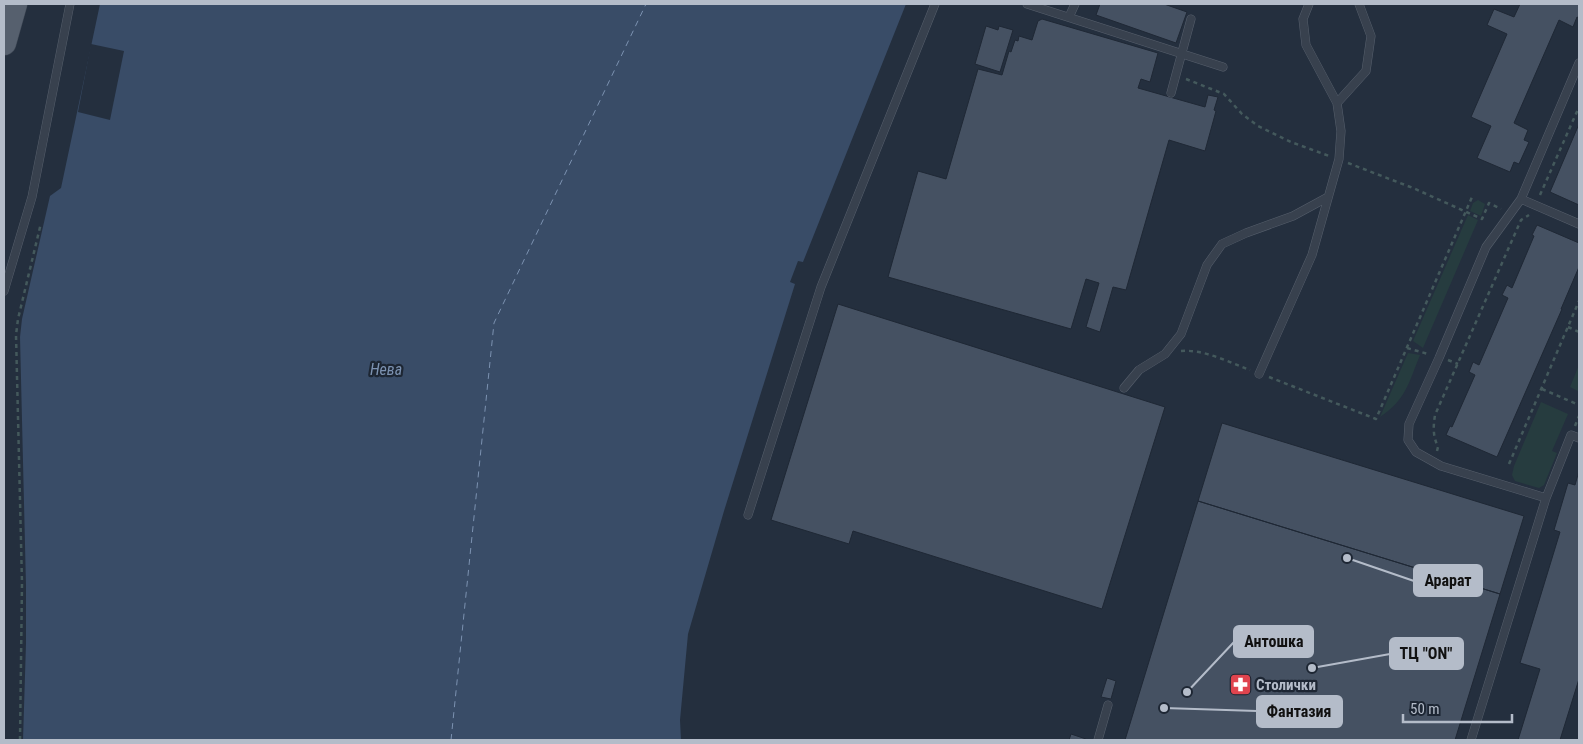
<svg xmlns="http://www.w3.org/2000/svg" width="1583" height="744" font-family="'Roboto Condensed',sans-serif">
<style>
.green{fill:#263c3f}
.water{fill:#394c67}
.pier{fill:#242f3e}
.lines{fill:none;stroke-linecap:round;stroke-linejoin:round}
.ferry{stroke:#7c92b1;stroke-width:1;stroke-dasharray:6 5;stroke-linecap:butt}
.building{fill:#455162;stroke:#1f2835}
.lane-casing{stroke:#565f6c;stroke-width:9}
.primary-casing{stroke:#414a57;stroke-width:25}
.path{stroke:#44595c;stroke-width:2.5;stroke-dasharray:4 4;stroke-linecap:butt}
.lane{stroke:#38414e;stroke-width:8}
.primary{stroke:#56606e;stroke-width:24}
.labels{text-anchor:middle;stroke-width:4.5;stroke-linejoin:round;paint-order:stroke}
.poi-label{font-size:15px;font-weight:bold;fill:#b4bcc9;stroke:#1d2633;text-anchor:start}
.water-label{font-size:16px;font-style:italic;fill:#7c92b1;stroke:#1d2633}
.leader{fill:none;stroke:#b4bcc9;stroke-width:2}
.callout-dot{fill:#b4bcc9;stroke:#1d2633;stroke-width:2}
.callout{fill:#b4bcc9;stroke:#b4bcc9;stroke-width:2}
.callout-label{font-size:16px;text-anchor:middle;font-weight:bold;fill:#111}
</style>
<rect width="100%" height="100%" fill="#242f3e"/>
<!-- green -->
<path class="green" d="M 1478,200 L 1485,204 L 1481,216 L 1470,211 L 1473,203 Z
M 1468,215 L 1478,220 L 1423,348 L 1413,341 Z
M 1408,353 L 1420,355 C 1409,382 1406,400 1380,417 Z
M 1579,365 L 1579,388 L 1578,391 L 1570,387 Z
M 1541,402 L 1568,414 L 1552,451 L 1557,453 L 1544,485 L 1539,488 L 1515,481 L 1512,475 L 1514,466 Z"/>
<!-- water -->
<path class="water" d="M 100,4 L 906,4 L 803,262 L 798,261 L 790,282 L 795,284 L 724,511 L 688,634 L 680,720 L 681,740 L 23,740 L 26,643 L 26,586 L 20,337 L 22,319 L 50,196 L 61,188 Z"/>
<!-- pier -->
<path class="pier" d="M 91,44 L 124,51 L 110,120 L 78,112 Z"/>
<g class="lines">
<!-- ferry -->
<path class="ferry" d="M 451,740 L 494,323 L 646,4"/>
</g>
<!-- building -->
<path class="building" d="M 1100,4 L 1164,4 L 1187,12 L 1176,43 L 1096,15 Z
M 1520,4 L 1579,4 L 1579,18 L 1577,17 L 1573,27 L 1559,20 L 1514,123 L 1528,130 L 1524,140 L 1529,142 L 1519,164 L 1514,162 L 1510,172 L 1477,158 L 1491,126 L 1471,117 L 1507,34 L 1487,25 L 1494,9 L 1514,17 Z
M 1042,19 L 1158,53 L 1150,82 L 1141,79 L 1138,88 L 1205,107 L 1208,95 L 1218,97 L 1214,110 L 1216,111 L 1205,151 L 1169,140 L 1126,290 L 1113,287 L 1100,332 L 1086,327 L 1099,283 L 1086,279 L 1071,329 L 888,277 L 918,171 L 946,179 L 978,69 L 1002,75 L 1009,51 L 1011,52 L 1015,40 L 1018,41 L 1019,36 L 1032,40 L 1038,21 Z
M 986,26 L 998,30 L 999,26 L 1013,30 L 1000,72 L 975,64 Z
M 1579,124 L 1579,205 L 1550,192 Z
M 1537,225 L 1579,243 L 1579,267 L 1561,309 L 1562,309 L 1497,457 L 1446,435 L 1450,426 L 1452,427 L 1475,375 L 1469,372 L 1473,362 L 1479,365 L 1508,298 L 1502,295 L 1507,285 L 1512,288 L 1534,236 L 1532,235 Z
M 838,304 L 1165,407 L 1102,609 L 853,531 L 849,544 L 771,520 Z
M 1222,423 L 1524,516 L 1500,594 L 1198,501 Z
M 1579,471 L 1579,679 L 1560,740 L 1518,740 L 1540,669 L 1520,663 L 1560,532 L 1554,530 L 1568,483 L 1575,485 Z
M 1198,501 L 1500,594 L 1455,740 L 1125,740 Z
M 1107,678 L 1116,681 L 1111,699 L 1101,697 Z
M 1071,734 L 1086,739 L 1086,740 L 1069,740 Z"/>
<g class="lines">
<defs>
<path id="lane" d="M 1027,4 L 1223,67
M 1069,17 L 1075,4
M 1171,93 L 1191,19
M 1337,103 L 1366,71 L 1371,36 L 1359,4
M 1521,199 L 1579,224
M 4,291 L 32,197 L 70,4
M 1259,374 L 1312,255 L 1339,159 L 1341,131 L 1337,103 L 1306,45 L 1303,19 L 1309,4
M 1124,388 L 1139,370 L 1165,354 L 1181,334 L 1207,265 L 1222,244 L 1246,233 L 1293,216 L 1328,197
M 1546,498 L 1441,466 L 1416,452 L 1408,440 L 1409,424 L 1439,358 L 1486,247 L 1521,199 L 1579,63
M 748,515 L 821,287 L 935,4
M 1098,740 L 1108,705
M 1471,740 L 1546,498 L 1571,435 L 1579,438"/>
<path id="primary" d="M 4,43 L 15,4"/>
</defs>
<!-- lane casing -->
<use href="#lane" class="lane-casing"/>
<!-- primary casing -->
<use href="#primary" class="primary-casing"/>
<!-- path -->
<path class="path" d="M 1186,79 L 1224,94 L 1242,114 L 1258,126 L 1291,142 L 1329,156
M 1348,163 L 1413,188 L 1482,219 L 1489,203 L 1501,209
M 1540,195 L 1579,107
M 1568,327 L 1579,332
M 1407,348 L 1428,354
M 1181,351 C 1204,349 1228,362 1250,370
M 1448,360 L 1458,364
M 1269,377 L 1376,419 L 1472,197
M 1542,389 L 1579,405
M 1575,426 L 1579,416
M 1437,451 L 1438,447 C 1433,436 1433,428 1435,415 L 1521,220 L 1529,215
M 1509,464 L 1579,301
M 20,740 L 22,583 L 16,335 L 18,319 L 41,223"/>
<!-- lane -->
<use href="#lane" class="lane"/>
<!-- primary -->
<use href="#primary" class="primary"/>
</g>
<!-- icons -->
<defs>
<symbol id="pharmacy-square" viewBox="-11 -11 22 22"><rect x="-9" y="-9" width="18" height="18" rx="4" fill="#e0444e" stroke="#1d2633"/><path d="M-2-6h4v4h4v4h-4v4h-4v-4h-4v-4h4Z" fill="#fff"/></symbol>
</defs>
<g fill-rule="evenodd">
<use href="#pharmacy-square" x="1228" y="672" width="25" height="25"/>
</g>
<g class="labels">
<!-- poi labels -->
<g class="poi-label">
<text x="1256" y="690">Столички</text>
</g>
<!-- water labels -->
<g class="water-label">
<text x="386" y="375">Нева</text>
</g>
</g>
<!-- callouts -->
<path class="leader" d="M1347 558L1414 581M1187 692L1234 642M1312 668L1390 654M1164 708L1257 711"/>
<g class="callout-dot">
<circle cx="1347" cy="558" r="5"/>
<circle cx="1187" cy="692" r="5"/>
<circle cx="1312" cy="668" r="5"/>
<circle cx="1164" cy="708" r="5"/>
</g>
<g class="callout">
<rect x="1414" y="565" width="68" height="31" rx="5"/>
<rect x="1234" y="626" width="79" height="31" rx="5"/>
<rect x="1390" y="638" width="73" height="31" rx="5"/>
<rect x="1257" y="696" width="85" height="31" rx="5"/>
</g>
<g class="callout-label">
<text x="1448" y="586">Арарат</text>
<text x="1274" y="647">Антошка</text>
<text x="1426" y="659">ТЦ "ON"</text>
<text x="1299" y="717">Фантазия</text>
</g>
<!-- border -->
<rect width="1583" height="744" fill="none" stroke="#b4bcc9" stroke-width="10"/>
<!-- scale -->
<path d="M1403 714v8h109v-8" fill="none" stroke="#b4bcc9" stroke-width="2.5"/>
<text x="1410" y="714" font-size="15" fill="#b4bcc9" stroke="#1d2633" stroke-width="4" paint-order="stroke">50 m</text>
</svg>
